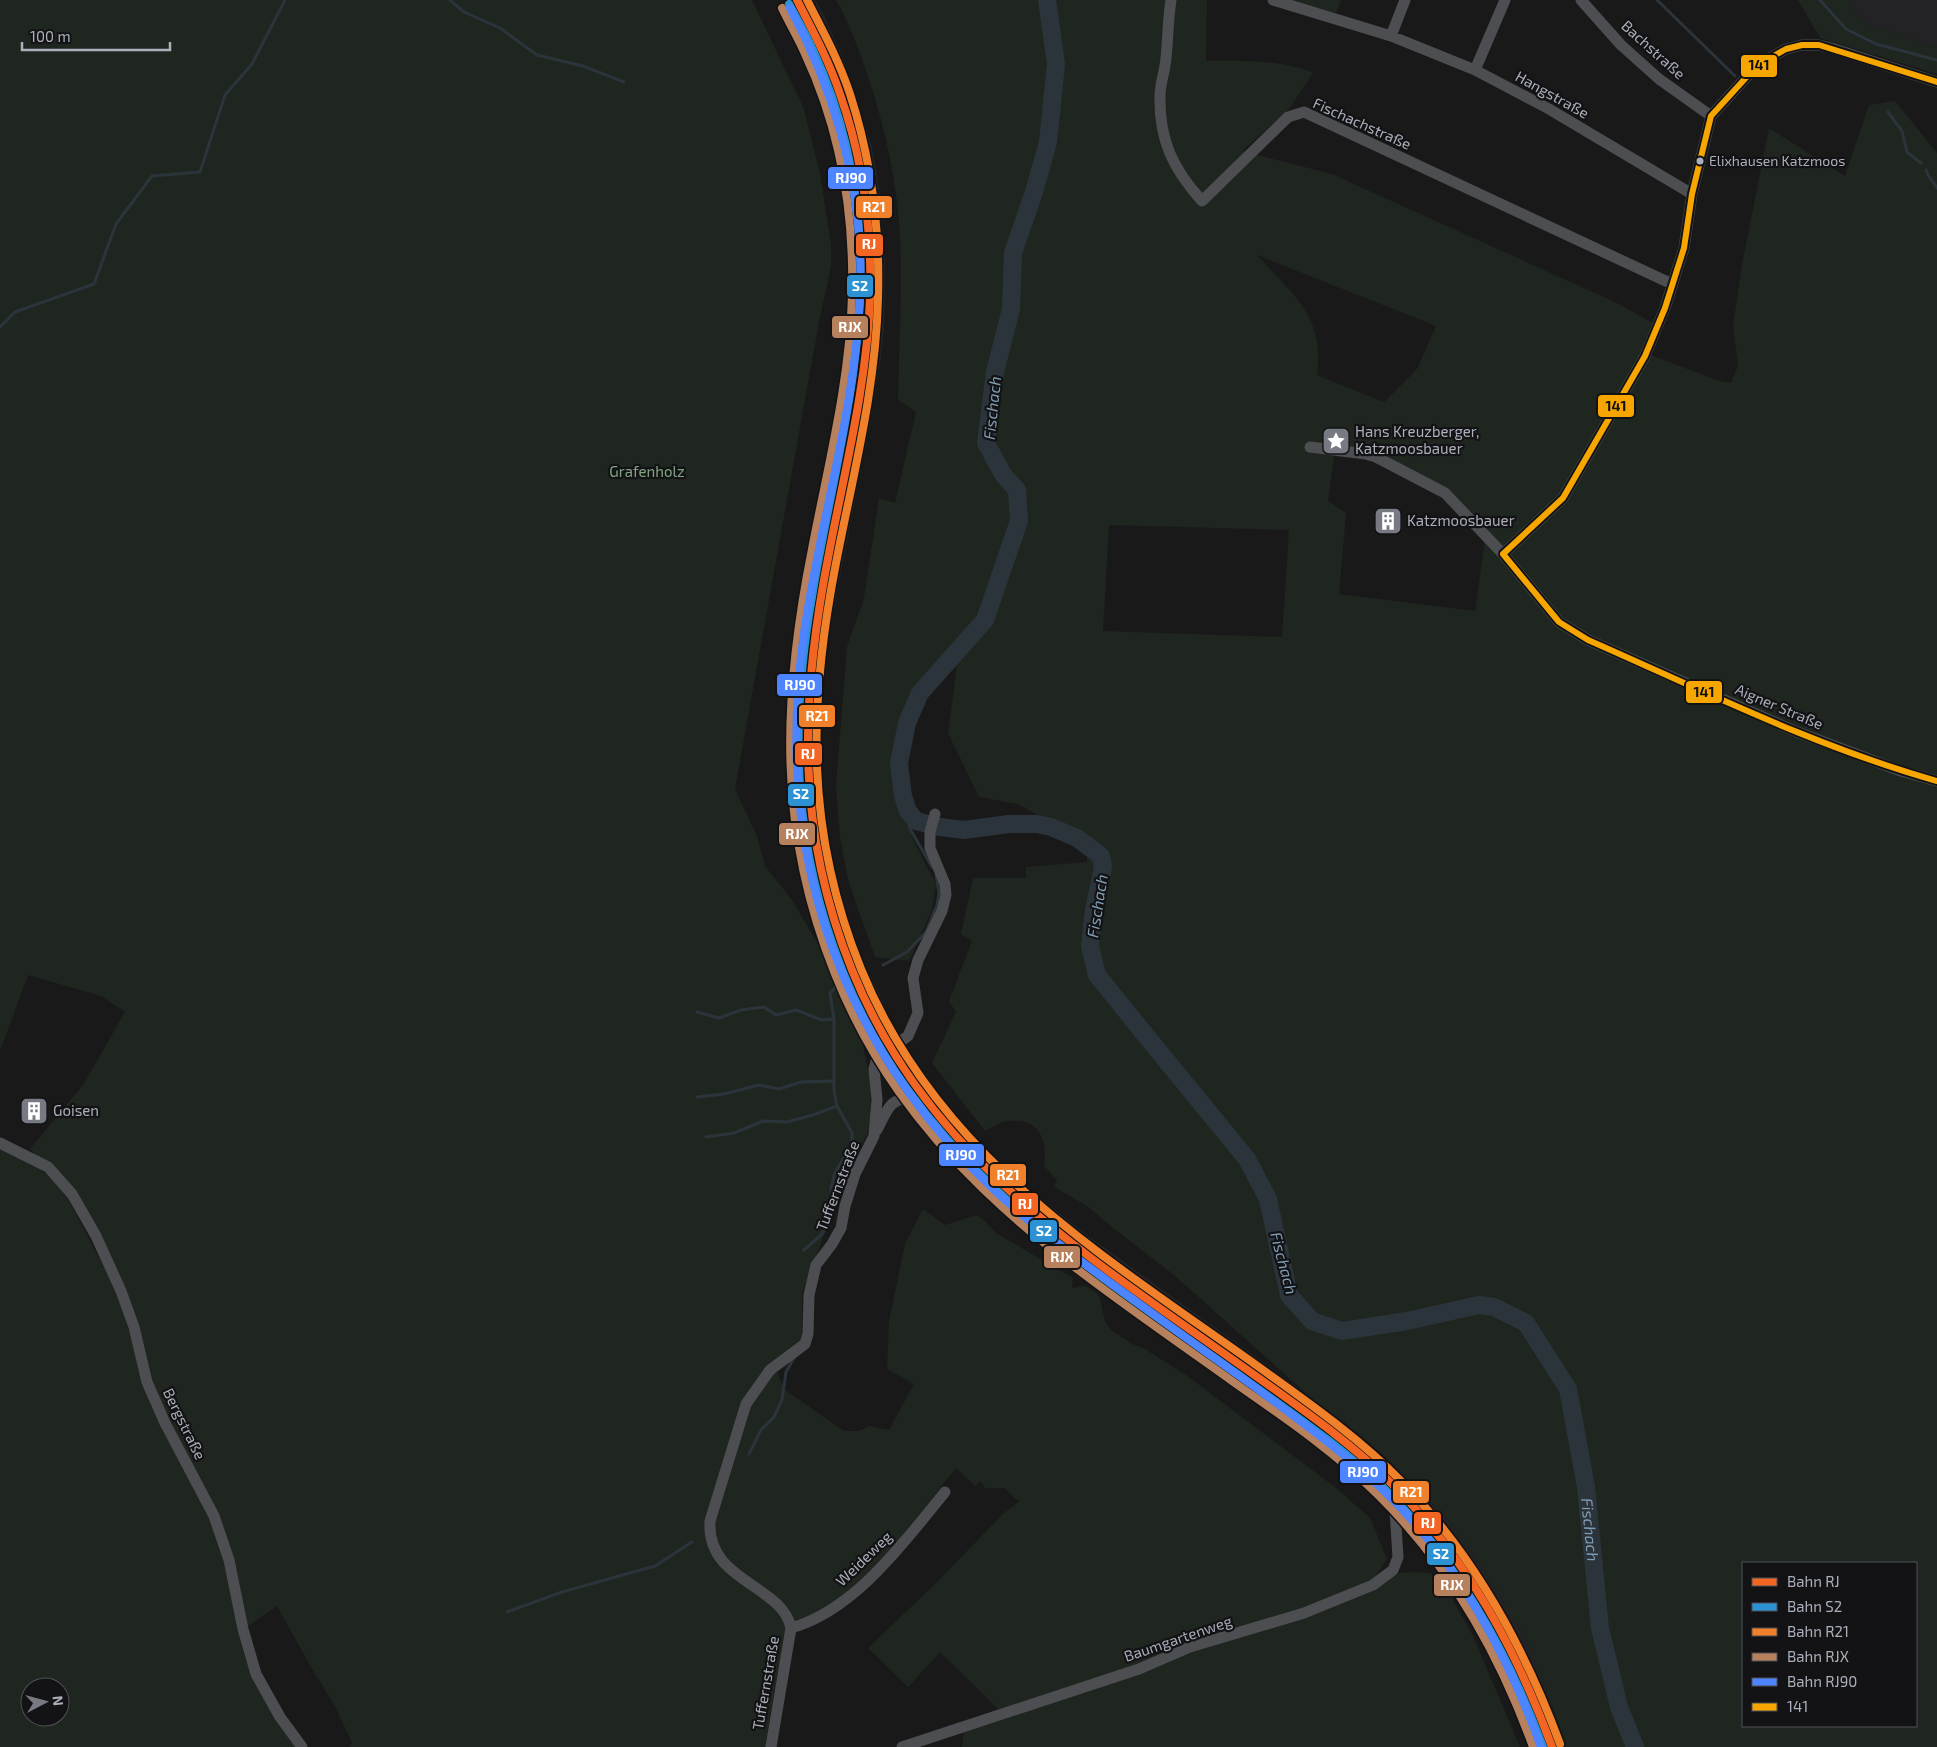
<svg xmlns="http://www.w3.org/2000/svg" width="1937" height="1747" font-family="'Exo 2',sans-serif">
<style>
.built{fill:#232325}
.green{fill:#1f2620;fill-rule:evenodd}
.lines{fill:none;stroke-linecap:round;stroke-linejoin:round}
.stream{stroke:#2c343b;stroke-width:3}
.river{stroke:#2c343b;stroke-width:18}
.minor{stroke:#4d4e52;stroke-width:11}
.bus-1-casing{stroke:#131315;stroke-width:10}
.bus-1{stroke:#f7a600;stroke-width:6}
.rail-1-casing{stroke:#131315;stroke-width:11}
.rail-2-casing{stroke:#131315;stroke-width:11}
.rail-3-casing{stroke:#131315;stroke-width:11}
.rail-4-casing{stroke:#131315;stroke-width:11}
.rail-5-casing{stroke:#131315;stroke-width:11}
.rail-1{stroke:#f26522;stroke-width:8}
.rail-2{stroke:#2d92d3;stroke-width:8}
.rail-3{stroke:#f0812a;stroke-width:8}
.rail-4{stroke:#b6815c;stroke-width:8}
.rail-5{stroke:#4d84ff;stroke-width:8}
.bus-dot{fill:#aaafba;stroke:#131315;stroke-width:2}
.labels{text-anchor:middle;stroke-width:4.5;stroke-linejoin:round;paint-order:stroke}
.bus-label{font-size:14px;fill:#aaafba;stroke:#131315;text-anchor:start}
.street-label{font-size:15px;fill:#aaafba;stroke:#131315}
.poi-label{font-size:15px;fill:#aaafba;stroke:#131315;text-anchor:start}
.park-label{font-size:15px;fill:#81a582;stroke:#131315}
.water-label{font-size:16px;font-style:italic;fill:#819eb5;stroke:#131315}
.line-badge{stroke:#131315;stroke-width:2}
.badge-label{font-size:14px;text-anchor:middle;font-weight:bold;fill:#fff}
.pale-badge-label{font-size:14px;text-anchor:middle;font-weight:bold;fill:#111}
</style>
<rect width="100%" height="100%" fill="#191919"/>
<!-- built -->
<path class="built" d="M 792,0 L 815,0 L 824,15 L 845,63 L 872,147 L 879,187 L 885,265 L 884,329 L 881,358 L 870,424 L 833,613 L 825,663 L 820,733 L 825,820 L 834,868 L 843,904 L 859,952 L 883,1002 L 897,1037 L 930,1085 L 972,1137 L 1019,1181 L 1087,1235 L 1336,1415 L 1418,1488 L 1445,1516 L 1480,1563 L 1526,1640 L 1541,1675 L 1567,1747 L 1548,1747 L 1526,1688 L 1500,1634 L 1475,1591 L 1452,1558 L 1416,1515 L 1379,1477 L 1336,1442 L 1063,1243 L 1020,1209 L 990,1182 L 946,1137 L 913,1094 L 891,1062 L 891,1058 L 884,1046 L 878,1042 L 855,993 L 831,933 L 814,875 L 802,807 L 798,733 L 807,642 L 853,397 L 862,344 L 866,294 L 865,247 L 860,199 L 845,125 L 832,86 L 819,53 Z
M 1849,0 L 1937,0 L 1937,48 L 1858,20 Z"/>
<!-- green -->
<path class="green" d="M 0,0 L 752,0 L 804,109 L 820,174 L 831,244 L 831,267 L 819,322 L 735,789 L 757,836 L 765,866 L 792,900 L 818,944 L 847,1014 L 861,1038 L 871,1082 L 870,1128 L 851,1166 L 802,1292 L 802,1340 L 776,1369 L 784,1389 L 844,1431 L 859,1431 L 869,1426 L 889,1430 L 914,1384 L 887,1369 L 889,1321 L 905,1244 L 923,1209 L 945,1225 L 977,1215 L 985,1221 L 996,1233 L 1073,1278 L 1072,1288 L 1086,1286 L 1097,1293 L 1100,1299 L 1105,1321 L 1111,1330 L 1134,1345 L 1143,1348 L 1186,1375 L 1335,1487 L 1370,1518 L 1387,1559 L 1376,1575 L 1378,1585 L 1400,1573 L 1415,1572 L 1430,1573 L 1443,1582 L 1473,1636 L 1520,1747 L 962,1747 L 964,1731 L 1004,1715 L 940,1652 L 908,1687 L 868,1648 L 934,1585 L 1004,1513 L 1020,1501 L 1015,1499 L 1005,1488 L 985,1488 L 981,1481 L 975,1486 L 956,1468 L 882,1561 L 829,1607 L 784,1639 L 770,1716 L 767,1747 L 349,1747 L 352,1743 L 335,1706 L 312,1669 L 277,1606 L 247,1627 L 231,1555 L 167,1420 L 82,1206 L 30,1149 L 83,1085 L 125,1012 L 101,996 L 28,975 L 0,1051 Z
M 836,0 L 1207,0 L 1206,61 C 1241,61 1280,59 1313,73 L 1289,109 L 1242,151 L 1332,174 L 1617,303 L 1653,323 L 1643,352 L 1719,381 L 1731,383 L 1738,366 L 1733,326 L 1741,270 L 1769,128 L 1845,176 L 1869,105 L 1895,101 L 1937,153 L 1937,1747 L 1567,1747 L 1541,1675 L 1526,1640 L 1480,1563 L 1445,1516 L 1381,1453 L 1336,1415 L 1308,1395 L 1174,1275 L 1113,1228 L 1087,1206 L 1054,1187 L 1057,1180 L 1044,1166 C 1049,1136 1036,1115 1003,1122 C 997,1124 991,1128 985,1131 L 932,1063 L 956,1012 L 949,1001 L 972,941 L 961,934 L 973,878 L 1026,878 L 1026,867 L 1087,862 L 1086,842 L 1018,804 L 979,797 L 948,733 L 961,634 L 905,723 L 894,763 L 901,812 L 922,858 L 936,884 L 932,910 L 909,961 L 875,957 L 848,880 L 840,837 L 836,787 L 847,647 L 864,598 L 879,498 L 895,503 L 916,412 L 898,400 C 899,338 904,272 898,210 C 893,162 881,115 866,70 C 857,46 849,22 836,0 ZM 1257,255 L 1436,326 L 1417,369 L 1384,402 L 1317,375 C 1325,316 1293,295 1257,255 ZM 1334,456 L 1369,460 L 1444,496 L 1485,541 L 1475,611 L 1339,594 L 1346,513 L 1328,501 ZM 1109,525 L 1289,530 L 1282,637 L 1103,631 ZM 1743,1563 L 1916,1563 L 1916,1726 L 1743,1726 Z
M 1287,0 L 1341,0 L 1336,13 Z
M 1798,0 L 1849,0 L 1858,20 L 1937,48 L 1937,74 L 1820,38 Z
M 0,1148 L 39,1168 L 53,1180 L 66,1195 L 108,1275 L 119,1298 L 129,1331 L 206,1507 L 224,1560 L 242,1646 L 251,1673 L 297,1747 L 0,1747 ZM 30,1687 L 60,1687 L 60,1717 L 30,1717 Z"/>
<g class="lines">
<!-- stream -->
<path class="stream" d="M 450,0 L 464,12 L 500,28 L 537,55 L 583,66 L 624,82
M 1657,0 L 1735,76
M 1820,0 L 1846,29 L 1876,44 L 1937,60
M 1888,112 L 1902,131 L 1907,152 L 1921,163
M 1926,170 L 1928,175 L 1937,188
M 0,327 L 15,312 L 94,284 L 116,224 L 152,176 L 200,172 L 225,95 L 252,64 L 285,0
M 908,811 L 909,827 L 932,867
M 883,965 L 907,952 L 926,932 L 937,905 L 939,893 L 936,875
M 697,1012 L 719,1018 L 741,1010 L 764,1007 L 776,1015 L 796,1010 L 822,1020 L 834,1019
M 697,1097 L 724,1094 L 759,1085 L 779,1089 L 801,1082 L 834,1081
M 706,1137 L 734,1133 L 763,1121 L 787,1122 L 813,1115 L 837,1106
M 804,1250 L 820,1236 L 830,1223 L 832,1207 L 831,1188 L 835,1173 L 852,1144 L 852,1133 L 837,1106 L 834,1091 L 834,1019 L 830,993 L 839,984
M 749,1454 L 761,1430 L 774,1417 L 782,1400 L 786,1372 L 795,1356
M 507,1612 L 562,1592 L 655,1566 L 692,1542"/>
<!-- river -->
<path class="river" id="s1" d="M 1047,0 L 1056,64 L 1048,142 L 1034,192 L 1013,253 L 1011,309 L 995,372 L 986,443 L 1004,476 L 1017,490 L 1019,521 L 985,620 L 920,693 L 907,723 L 899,763 L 903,796 L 908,811 L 916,821 L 940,827 L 964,830 L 1009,824 L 1037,824 L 1051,827 L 1077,838 L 1101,856 L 1103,867 L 1094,910 L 1090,946 L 1097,975 L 1143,1032 L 1247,1159 L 1268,1199 L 1289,1295 L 1312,1321 L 1342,1331 L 1407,1321 L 1479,1305 L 1494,1307 L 1526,1323 L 1568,1389 L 1586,1487 L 1600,1628 L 1619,1707 L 1635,1747"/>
<!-- minor -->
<path class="minor" d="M 1171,0 C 1168,19 1168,39 1166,58 C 1165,71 1160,84 1160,96 C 1159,140 1173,169 1202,201 L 1288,117 L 1304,112 L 1672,284
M 1273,0 L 1391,36 L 1475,70 L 1549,109 L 1692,194
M 1581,0 L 1621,45 L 1659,79 L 1711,116
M 1391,36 L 1405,0
M 1475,70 L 1505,0
M 1310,447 L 1366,454 L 1376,457 L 1445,493 L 1503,554 L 1559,622 L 1588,640 L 1797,732 L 1901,771 L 1937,781
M 1503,554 L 1563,498 L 1645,356 L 1665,308 L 1684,248 L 1692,194 L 1711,116 L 1752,71 L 1768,59 L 1786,49 L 1802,45 L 1819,45 L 1831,48 L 1937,82
M 877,1130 C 886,1113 890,1095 912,1100
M 0,1143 L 48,1167 L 72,1194 L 96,1236 L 121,1291 L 134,1327 L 147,1382 L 165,1423 L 214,1516 L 229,1560 L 243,1629 L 256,1674 L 280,1717 L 302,1747
M 791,1628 C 855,1610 904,1542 945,1492
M 771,1747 L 791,1628 C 782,1584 706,1582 710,1521 L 746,1404 L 770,1370 L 805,1344 L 808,1334 L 809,1295 L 816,1265 L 832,1244 L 841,1228 L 845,1206 L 855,1174 L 874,1136 L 877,1099 L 874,1069 L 877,1058 L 908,1036 L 918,1013 L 913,978 L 918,960 L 942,911 L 946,895 L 945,884 L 930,848 L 930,832 L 935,814
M 902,1747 L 1139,1669 L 1190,1647 L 1304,1613 L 1373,1585 L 1393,1570 L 1398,1557 L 1395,1511 L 1400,1504"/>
<defs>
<path id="bus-1" d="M 1503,554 L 1563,498 L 1645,356 L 1665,308 L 1684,248 L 1692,194 L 1711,116 L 1752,71 L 1768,59 L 1786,49 L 1802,45 L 1819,45 L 1937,82
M 1503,554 L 1559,622 L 1588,640 C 1702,690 1816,747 1937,781"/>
</defs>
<!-- bus-1 casing -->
<use href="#bus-1" class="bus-1-casing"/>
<!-- bus-1 -->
<use href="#bus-1" class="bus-1"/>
<defs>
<path id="rail-1" d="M 797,0 C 813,31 829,61 840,94 C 863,159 872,229 870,298 C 867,384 845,469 829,553 C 800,700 795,829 852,970 C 928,1159 1087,1256 1246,1369 C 1296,1405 1348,1440 1392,1484 C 1467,1558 1516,1649 1552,1747"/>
<path id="rail-2" d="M 789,4 C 797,19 806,34 813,50 C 842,112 858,182 860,250 C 865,368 831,481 812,597 C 789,729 793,847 843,972 C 920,1164 1082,1263 1243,1378 C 1293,1414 1345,1449 1389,1493 C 1460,1566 1508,1652 1543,1747"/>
<path id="rail-3" d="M 807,0 C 823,31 839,61 850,94 C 871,159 880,229 878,298 C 876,388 853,475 836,563 C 808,706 805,831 861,969 C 937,1156 1099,1253 1256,1365 C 1306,1401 1358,1437 1401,1481 C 1475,1556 1524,1646 1560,1744"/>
<path id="rail-4" d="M 782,8 C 789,23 798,38 805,54 C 840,129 854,213 852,295 C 850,381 828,465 812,549 C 782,699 777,830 835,974 C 912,1167 1070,1265 1232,1381 C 1282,1416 1334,1451 1378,1495 C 1450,1566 1499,1653 1533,1747"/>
<path id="rail-5" d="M 790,8 C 843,107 869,215 858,327 C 849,430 819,530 804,633 C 768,884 860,1095 1062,1247 C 1125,1294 1188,1339 1252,1385 C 1307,1426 1365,1467 1411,1519 C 1470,1586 1511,1664 1541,1747"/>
</defs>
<!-- rail-1 casing -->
<use href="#rail-1" class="rail-1-casing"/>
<!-- rail-2 casing -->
<use href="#rail-2" class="rail-2-casing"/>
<!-- rail-3 casing -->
<use href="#rail-3" class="rail-3-casing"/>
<!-- rail-4 casing -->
<use href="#rail-4" class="rail-4-casing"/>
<!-- rail-5 casing -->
<use href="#rail-5" class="rail-5-casing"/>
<!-- rail-1 -->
<use href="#rail-1" class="rail-1"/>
<!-- rail-2 -->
<use href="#rail-2" class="rail-2"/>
<!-- rail-3 -->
<use href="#rail-3" class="rail-3"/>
<!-- rail-4 -->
<use href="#rail-4" class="rail-4"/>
<!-- rail-5 -->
<use href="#rail-5" class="rail-5"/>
</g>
<!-- icons -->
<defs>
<symbol id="sight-square" viewBox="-11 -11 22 22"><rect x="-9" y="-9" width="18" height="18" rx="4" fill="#777a82" stroke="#131315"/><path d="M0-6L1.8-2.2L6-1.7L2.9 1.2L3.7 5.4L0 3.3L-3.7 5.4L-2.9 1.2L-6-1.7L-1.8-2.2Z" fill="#fff"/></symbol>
<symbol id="building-square" viewBox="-11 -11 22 22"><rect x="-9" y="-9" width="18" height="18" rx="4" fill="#777a82" stroke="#131315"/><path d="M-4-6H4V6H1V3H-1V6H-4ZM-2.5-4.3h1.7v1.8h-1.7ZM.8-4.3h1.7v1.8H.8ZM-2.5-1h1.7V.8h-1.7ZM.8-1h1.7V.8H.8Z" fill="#fff"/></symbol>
</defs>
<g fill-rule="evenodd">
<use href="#sight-square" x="1320" y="425" width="32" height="32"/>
<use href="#building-square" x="1372" y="505" width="32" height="32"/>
<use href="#building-square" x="18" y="1095" width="32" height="32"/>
</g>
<!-- markers -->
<circle class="bus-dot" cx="1700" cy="161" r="4.5"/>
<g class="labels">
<!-- bus labels -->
<g class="bus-label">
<text x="1709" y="166">Elixhausen Katzmoos</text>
</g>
<!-- street labels -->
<g class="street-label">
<text transform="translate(1653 50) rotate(42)" y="5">Bachstraße</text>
<text transform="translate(1552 95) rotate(29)" y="5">Hangstraße</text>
<text transform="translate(1362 124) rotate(24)" y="5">Fischachstraße</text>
<text transform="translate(1779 707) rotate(23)" y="5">Aigner Straße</text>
<text transform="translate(838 1186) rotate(-69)" y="5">Tuffernstraße</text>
<text transform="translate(184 1424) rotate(64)" y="5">Bergstraße</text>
<text transform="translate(864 1559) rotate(-44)" y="5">Weideweg</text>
<text transform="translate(1178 1639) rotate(-19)" y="5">Baumgartenweg</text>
<text transform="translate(766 1683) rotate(-80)" y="5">Tuffernstraße</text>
</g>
<!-- poi labels -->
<g class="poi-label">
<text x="1355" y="437">Hans Kreuzberger,<tspan x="1355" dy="17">Katzmoosbauer</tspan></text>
<text x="1407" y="526">Katzmoosbauer</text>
<text x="53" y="1116">Goisen</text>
</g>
<!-- park labels -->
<g class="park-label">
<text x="647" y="477">Grafenholz</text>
</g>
<!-- water labels -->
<g class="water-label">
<text transform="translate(992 408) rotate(-84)" y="6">Fischach</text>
<text transform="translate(1097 906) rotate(-81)" y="6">Fischach</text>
<text transform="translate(1284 1263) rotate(75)" y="6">Fischach</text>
<text dy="6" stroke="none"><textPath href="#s1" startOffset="2052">Fischach</textPath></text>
</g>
</g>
<g class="line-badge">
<rect x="1740" y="54" width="38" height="24" rx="5" fill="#f7a600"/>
<rect x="827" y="166" width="47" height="24" rx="5" fill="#4d84ff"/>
<rect x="855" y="195" width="38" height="24" rx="5" fill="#f0812a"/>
<rect x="855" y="233" width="29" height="24" rx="5" fill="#f26522"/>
<rect x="846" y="274" width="28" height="24" rx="5" fill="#2d92d3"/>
<rect x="831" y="315" width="38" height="24" rx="5" fill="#b6815c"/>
<rect x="1597" y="394" width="38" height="24" rx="5" fill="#f7a600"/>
<rect x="776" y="673" width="47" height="24" rx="5" fill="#4d84ff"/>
<rect x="1685" y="680" width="38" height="24" rx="5" fill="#f7a600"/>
<rect x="798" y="704" width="38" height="24" rx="5" fill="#f0812a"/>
<rect x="794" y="742" width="29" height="24" rx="5" fill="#f26522"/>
<rect x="787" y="783" width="28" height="24" rx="5" fill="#2d92d3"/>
<rect x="778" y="822" width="38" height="24" rx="5" fill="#b6815c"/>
<rect x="938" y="1143" width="47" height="24" rx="5" fill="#4d84ff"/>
<rect x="989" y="1163" width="38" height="24" rx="5" fill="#f0812a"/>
<rect x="1011" y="1192" width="28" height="24" rx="5" fill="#f26522"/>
<rect x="1029" y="1219" width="29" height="24" rx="5" fill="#2d92d3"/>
<rect x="1043" y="1245" width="38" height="24" rx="5" fill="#b6815c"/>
<rect x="1339" y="1460" width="48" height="24" rx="5" fill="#4d84ff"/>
<rect x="1392" y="1480" width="38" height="24" rx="5" fill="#f0812a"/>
<rect x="1413" y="1511" width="29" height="24" rx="5" fill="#f26522"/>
<rect x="1426" y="1542" width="29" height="24" rx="5" fill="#2d92d3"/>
<rect x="1433" y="1573" width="38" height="24" rx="5" fill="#b6815c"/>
</g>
<g class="badge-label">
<text x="851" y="183">RJ90</text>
<text x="874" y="212">R21</text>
<text x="869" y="249">RJ</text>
<text x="860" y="291">S2</text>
<text x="850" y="332">RJX</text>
<text x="800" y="690">RJ90</text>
<text x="817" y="721">R21</text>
<text x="808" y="759">RJ</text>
<text x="801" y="799">S2</text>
<text x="797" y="839">RJX</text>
<text x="961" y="1160">RJ90</text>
<text x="1008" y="1180">R21</text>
<text x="1025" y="1209">RJ</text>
<text x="1044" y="1236">S2</text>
<text x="1062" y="1262">RJX</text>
<text x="1363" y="1477">RJ90</text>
<text x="1411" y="1497">R21</text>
<text x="1428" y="1528">RJ</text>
<text x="1441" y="1559">S2</text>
<text x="1452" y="1590">RJX</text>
</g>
<g class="pale-badge-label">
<text x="1759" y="70">141</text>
<text x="1616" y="411">141</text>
<text x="1704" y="697">141</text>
</g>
<!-- legend -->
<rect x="1742" y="1562" width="175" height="165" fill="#131315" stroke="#4f5157"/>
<rect x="1752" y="1578" width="25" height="8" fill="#f26522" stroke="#4f5157"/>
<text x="1787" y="1587" font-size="15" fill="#aaafba">Bahn RJ</text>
<rect x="1752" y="1603" width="25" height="8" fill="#2d92d3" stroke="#4f5157"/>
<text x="1787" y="1612" font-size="15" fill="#aaafba">Bahn S2</text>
<rect x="1752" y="1628" width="25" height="8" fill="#f0812a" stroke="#4f5157"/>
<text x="1787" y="1637" font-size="15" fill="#aaafba">Bahn R21</text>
<rect x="1752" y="1653" width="25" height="8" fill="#b6815c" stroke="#4f5157"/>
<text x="1787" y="1662" font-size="15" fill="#aaafba">Bahn RJX</text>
<rect x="1752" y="1678" width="25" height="8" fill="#4d84ff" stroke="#4f5157"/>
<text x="1787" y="1687" font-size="15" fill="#aaafba">Bahn RJ90</text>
<rect x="1752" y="1703" width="25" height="8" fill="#f7a600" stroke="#4f5157"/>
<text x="1787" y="1712" font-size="15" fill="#aaafba">141</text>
<!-- north arrow -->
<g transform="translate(45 1702) rotate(84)"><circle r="24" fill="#131315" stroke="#4f5157"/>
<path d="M0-4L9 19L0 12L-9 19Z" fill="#777a82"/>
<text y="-8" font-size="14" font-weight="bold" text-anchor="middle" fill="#aaafba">N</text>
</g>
<!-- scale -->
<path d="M22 42v8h148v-8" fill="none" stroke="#aaafba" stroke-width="2.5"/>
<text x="30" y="42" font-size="15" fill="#aaafba" stroke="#131315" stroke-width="4" paint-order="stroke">100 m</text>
</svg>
